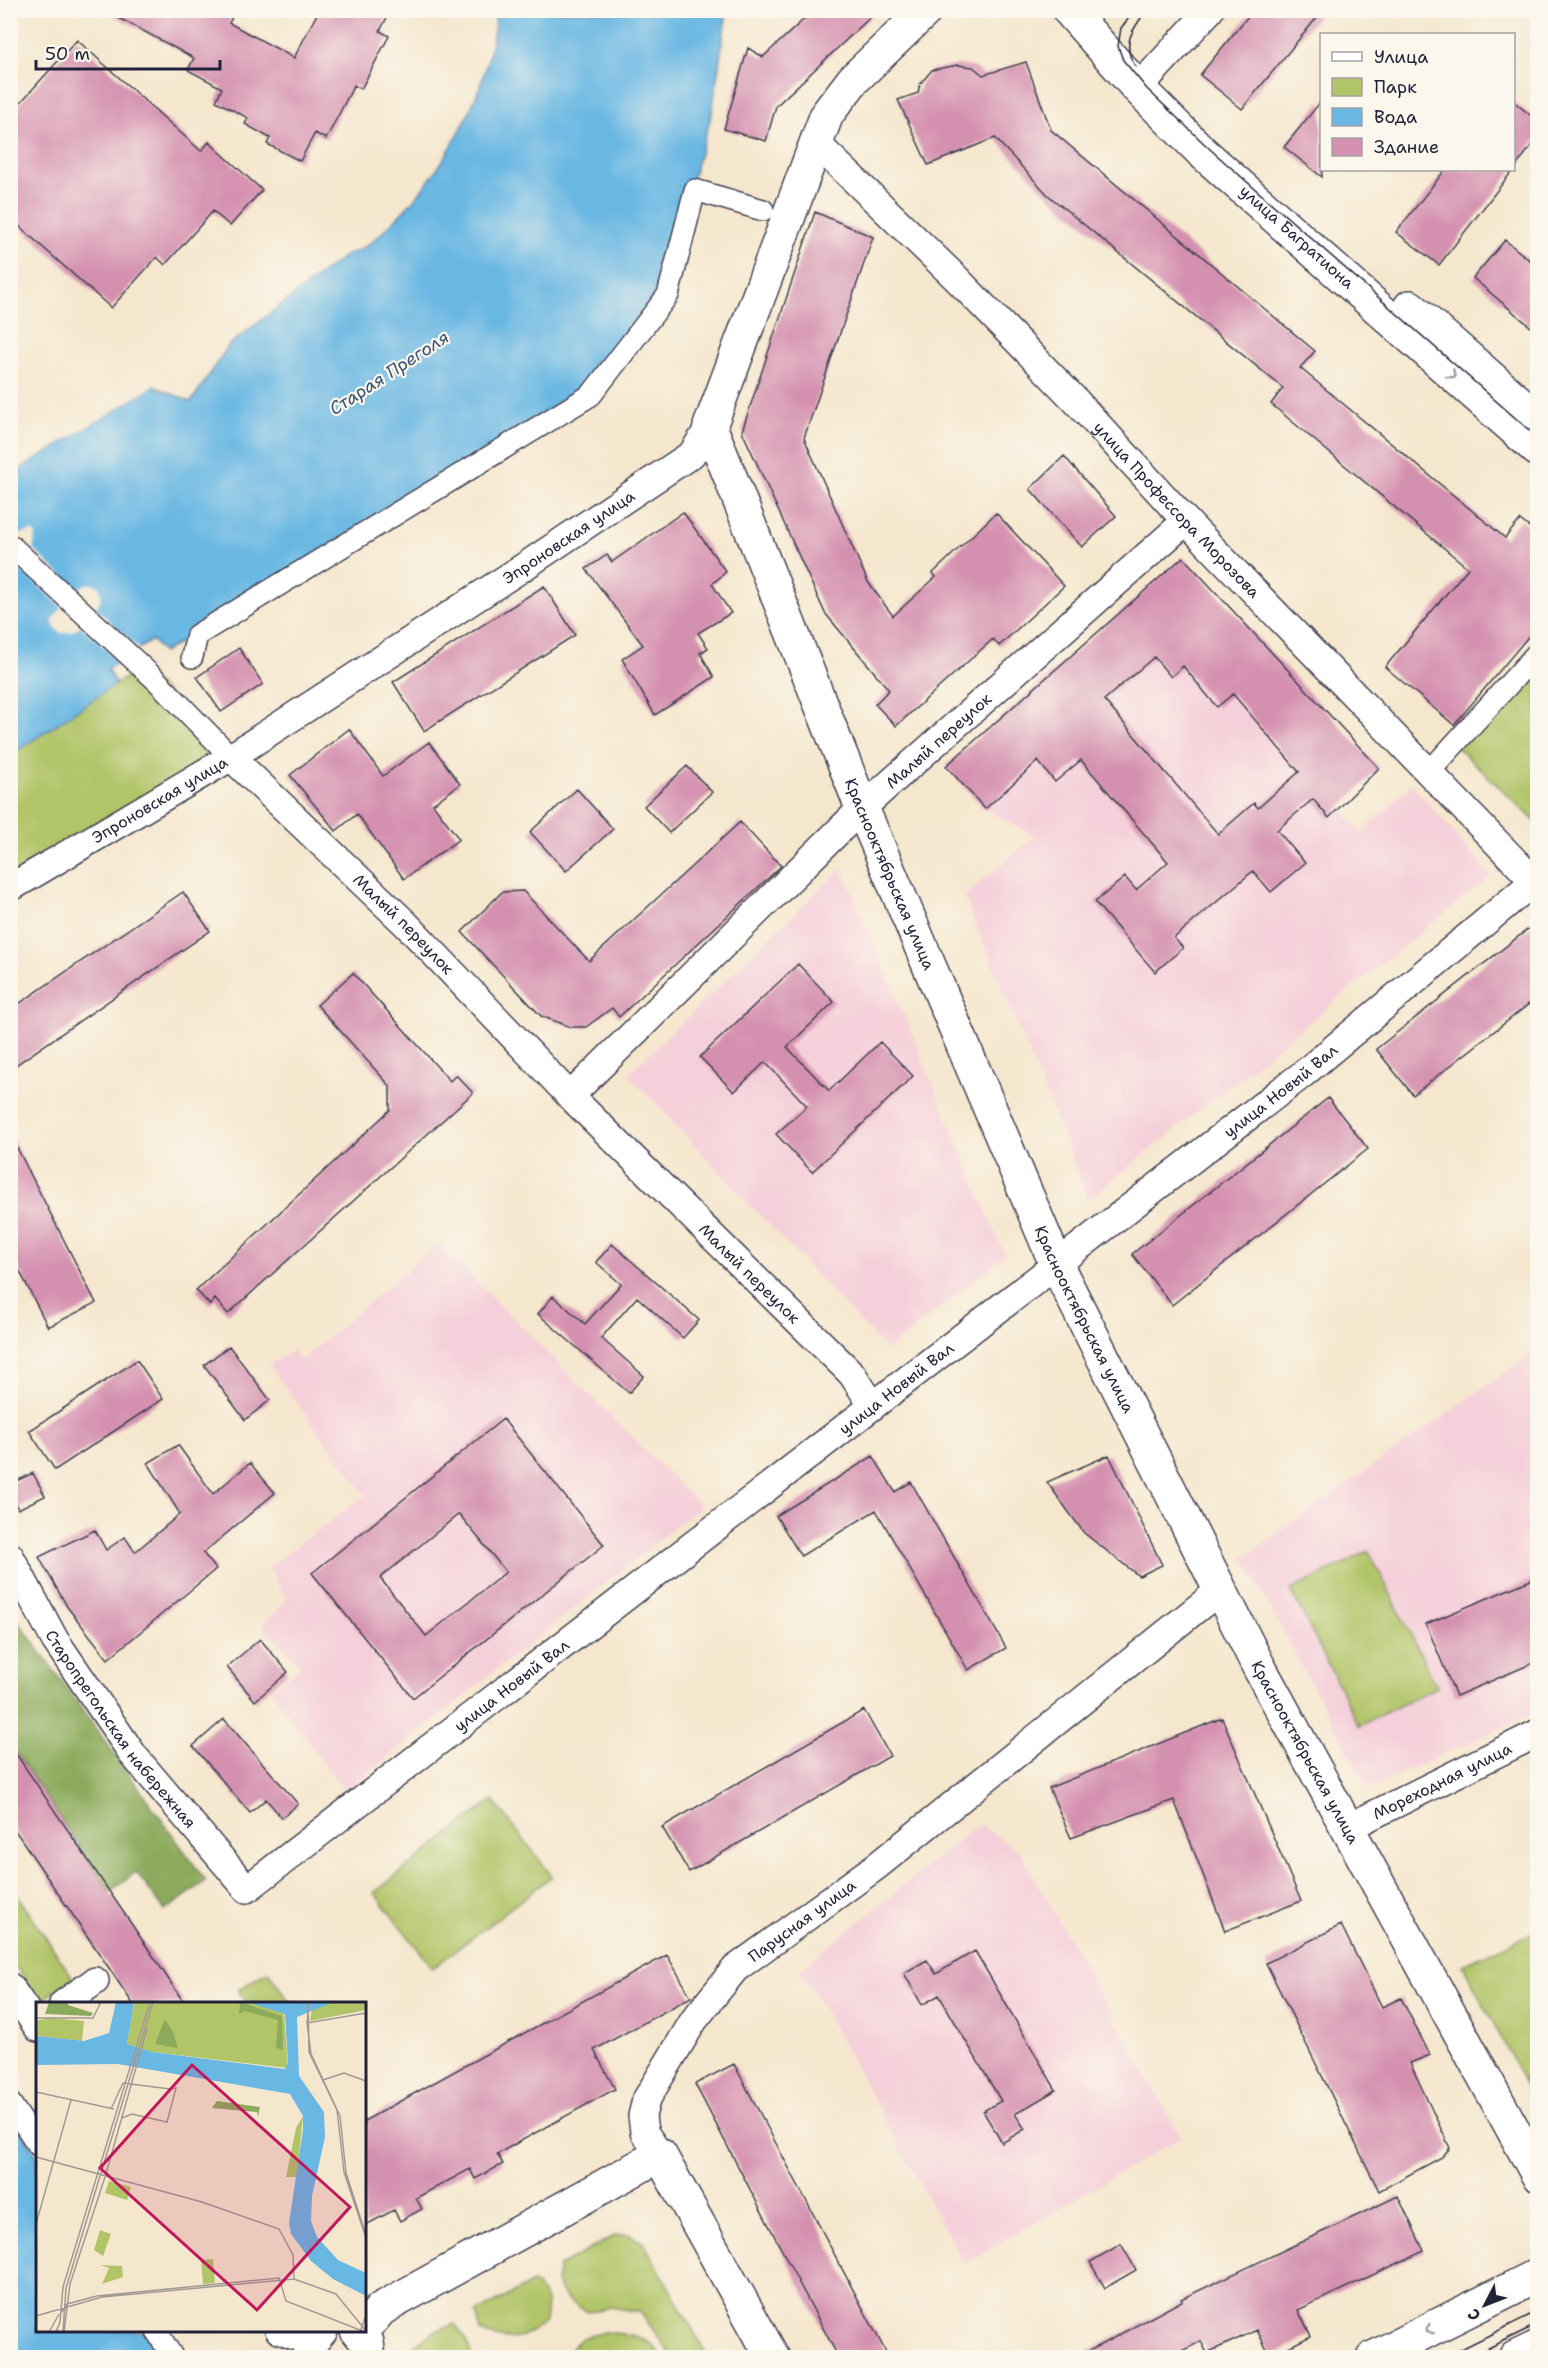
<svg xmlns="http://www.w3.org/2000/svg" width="1548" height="2368" font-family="'Shantell Sans',sans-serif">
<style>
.built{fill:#f5cfd9}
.green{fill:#b1c468;stroke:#6a7352;stroke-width:1.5}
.forest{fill:#8caa5c;stroke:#57664c;stroke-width:1.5}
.water{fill:#69b7e3;stroke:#466c8f;stroke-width:1.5}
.pier{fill:#f5e7ce}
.building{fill:#d490af;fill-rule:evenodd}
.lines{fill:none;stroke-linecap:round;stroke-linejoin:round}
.pedestrian-casing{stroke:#424051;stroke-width:24}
.minor-casing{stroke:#424051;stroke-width:30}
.tertiary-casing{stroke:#424051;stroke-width:36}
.secondary-casing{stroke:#424051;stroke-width:36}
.primary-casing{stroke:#424051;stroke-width:36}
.pedestrian{stroke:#fff;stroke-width:21}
.minor{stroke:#fff;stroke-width:27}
.tertiary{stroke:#fff;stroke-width:33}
.secondary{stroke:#fff;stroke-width:33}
.primary{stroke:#fff;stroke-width:33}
.tram{stroke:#22223b;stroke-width:1.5}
.oneway{stroke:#9c9ca7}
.labels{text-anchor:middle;stroke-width:4.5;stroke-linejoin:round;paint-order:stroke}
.street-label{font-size:16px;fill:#22223b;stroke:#fbf7ec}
.water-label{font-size:18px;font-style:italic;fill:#3b5676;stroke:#fbf7ec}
.inset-road{fill:none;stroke:#a19893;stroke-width:1.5}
.view{fill:#c2185b;fill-opacity:0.15;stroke:#c2185b;stroke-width:3}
.inset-edge{fill:none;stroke:#22223b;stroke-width:3}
</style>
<rect width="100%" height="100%" fill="#fbf7ec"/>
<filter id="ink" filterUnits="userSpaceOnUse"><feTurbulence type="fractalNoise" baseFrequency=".0167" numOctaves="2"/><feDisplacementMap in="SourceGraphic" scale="12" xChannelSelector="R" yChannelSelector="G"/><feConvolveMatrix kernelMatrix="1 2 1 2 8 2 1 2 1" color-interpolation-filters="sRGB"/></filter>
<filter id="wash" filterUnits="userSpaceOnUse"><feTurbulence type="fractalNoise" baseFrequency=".008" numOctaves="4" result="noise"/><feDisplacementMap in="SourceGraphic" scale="24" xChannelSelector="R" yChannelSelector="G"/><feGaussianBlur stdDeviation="1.35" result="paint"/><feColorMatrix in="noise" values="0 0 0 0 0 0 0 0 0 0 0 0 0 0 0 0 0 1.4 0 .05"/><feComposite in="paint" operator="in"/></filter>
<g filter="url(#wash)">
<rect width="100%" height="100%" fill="#f5e7ce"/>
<!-- built -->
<path class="built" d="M 1183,557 L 1379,768 L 1341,808 L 1362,833 L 1412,784 L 1491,876 L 1089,1199 L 964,896 L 1035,836 L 985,809 L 946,766 Z
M 842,868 L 1005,1255 L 887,1351 L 628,1074 Z
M 438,1244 L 701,1506 L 345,1792 L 271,1690 L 301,1666 L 262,1625 L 287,1601 L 268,1567 L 366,1495 L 269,1365 L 293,1351 L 300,1361 Z
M 1537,1350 L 1537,1712 L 1368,1788 L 1243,1558 Z
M 979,1824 L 1020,1852 L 1181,2137 L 964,2264 L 818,1999 L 799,1971 Z"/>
<!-- green -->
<path class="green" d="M 1537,662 L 1537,823 L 1457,747 Z
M 141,667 L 231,757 L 11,888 L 11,755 Z
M 1369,1551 L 1437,1687 L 1359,1726 L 1291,1590 Z
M 493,1800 L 552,1876 L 433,1968 L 374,1893 Z
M 11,1886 L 73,1978 L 39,2002 L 11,1959 Z
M 1537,1931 L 1537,2106 L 1463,1965 Z
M 268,1971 L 290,2003 L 247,2003 L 238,1990 Z
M 628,2234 L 644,2243 L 708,2357 L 673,2357 L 640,2312 L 611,2307 L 588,2312 L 567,2300 L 556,2282 L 559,2266 L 614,2236 Z
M 532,2283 C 548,2294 548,2304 545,2322 C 521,2339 510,2345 481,2332 L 476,2313 Z
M 455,2324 L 467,2341 L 472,2357 L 404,2357 L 405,2351 L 435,2331 Z
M 605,2332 C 629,2334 649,2335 662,2357 L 561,2357 L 582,2338 Z"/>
<!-- forest -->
<path class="forest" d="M 10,1610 L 206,1881 L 165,1911 L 136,1872 L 110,1892 L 11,1745 Z"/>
<!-- water -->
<path class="water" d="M 496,11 L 727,11 L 712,113 L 659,290 L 584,388 L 163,653 L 152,640 L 107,669 L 116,684 L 11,755 L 11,474 L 154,386 L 191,402 L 229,345 L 346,255 C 365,250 377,238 391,224 C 446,170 491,89 496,11 Z
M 10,2112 L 37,2155 L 38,2330 L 149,2331 L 166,2357 L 11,2357 Z"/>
<!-- pier -->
<path class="pier" d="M 151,384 L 154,386 L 11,474 L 10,471 Z
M 11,529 L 18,535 L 32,531 L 36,535 L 33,549 L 77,590 L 86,584 L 96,584 L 100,588 L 101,598 L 96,608 L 141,651 L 122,663 L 81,626 L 71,632 L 61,633 L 54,627 L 53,619 L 62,607 L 19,568 L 10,576 Z"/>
<g id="blocks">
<!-- building -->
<path class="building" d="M 104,10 L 236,10 L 229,23 L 294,58 L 319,10 L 391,10 L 380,31 L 389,36 L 361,89 L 354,85 L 326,139 L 315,133 L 300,161 L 267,144 L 270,138 L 245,124 L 248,118 L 216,101 L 222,88 L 188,70 L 194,58 Z
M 814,10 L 878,10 L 776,106 L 766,141 L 724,129 L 748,48 L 763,57 Z
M 1253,10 L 1323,10 L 1242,109 L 1200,75 Z
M 77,40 L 201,151 L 209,142 L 262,190 L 230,226 L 213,211 L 165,265 L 157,257 L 111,308 L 10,218 L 10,114 Z
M 1026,62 L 1051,130 L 1315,351 L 1300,368 L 1505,538 L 1520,520 L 1538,534 L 1538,625 L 1454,725 L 1385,667 L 1468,568 L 1271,404 L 1283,388 L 1048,195 L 995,138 L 928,165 L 898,100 L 918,93 L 920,84 L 932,70 L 958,65 L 973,67 L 983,75 Z
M 1322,100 L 1322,177 L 1284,147 Z
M 1514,102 L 1538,121 L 1538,137 L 1514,169 Z
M 1445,170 L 1513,170 L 1439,265 L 1396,232 Z
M 815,212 L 873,237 L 804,438 L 868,582 L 893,616 L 936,577 L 933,573 L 996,513 L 1064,586 L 999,646 L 993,639 L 896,726 L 875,704 L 889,690 L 825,613 L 742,431 Z
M 1505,240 L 1538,267 L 1538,333 L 1473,278 Z
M 1064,456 L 1116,516 L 1082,547 L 1030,489 Z
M 683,512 L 726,572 L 712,584 L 731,613 L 698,633 L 708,648 L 700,653 L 714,677 L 655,715 L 622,659 L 643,645 L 586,569 L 607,555 L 612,562 Z
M 1183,557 L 1379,768 L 1329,818 L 1313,799 L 1277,830 L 1305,863 L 1271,892 L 1253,871 L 1174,938 L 1183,948 L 1155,972 L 1095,902 L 1125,877 L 1136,890 L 1168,862 L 1081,760 L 1055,782 L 1038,761 L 985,809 L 946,766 ZM 1154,657 L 1171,677 L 1183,666 L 1217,707 L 1233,694 L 1299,772 L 1258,808 L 1254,803 L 1218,834 L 1104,700 Z
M 544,586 L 575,635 L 424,731 L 393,682 Z
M 239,648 L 263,684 L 221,712 L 197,677 Z
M 349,729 L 383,776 L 429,742 L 460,784 L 433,804 L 459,839 L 404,879 L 357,814 L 336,831 L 290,775 Z
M 687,766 L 712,792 L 669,833 L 644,806 Z
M 577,789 L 613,829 L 566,871 L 530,832 Z
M 740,822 L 781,866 L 619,1017 L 612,1008 L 586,1027 L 571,1027 L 541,1016 L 462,932 L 502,892 L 523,891 L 589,961 Z
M 183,892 L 210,931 L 10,1069 L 10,1010 Z
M 1538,921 L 1538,997 L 1413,1095 L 1376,1049 Z
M 798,964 L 834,1002 L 787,1047 L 829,1091 L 880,1042 L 913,1076 L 812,1172 L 776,1134 L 807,1106 L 765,1062 L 734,1092 L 700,1057 Z
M 353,973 L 450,1081 L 456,1075 L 473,1093 L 228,1314 L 215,1299 L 210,1305 L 196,1290 L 390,1110 L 390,1086 L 317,1005 Z
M 1328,1098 L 1368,1149 L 1172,1305 L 1132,1254 Z
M 10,1134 L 96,1303 L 48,1327 L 10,1252 Z
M 612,1244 L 699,1320 L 683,1338 L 637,1297 L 601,1338 L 644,1376 L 629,1393 L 538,1314 L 553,1296 L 585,1324 L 621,1284 L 596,1262 Z
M 229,1346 L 270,1400 L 245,1420 L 204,1365 Z
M 137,1360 L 163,1399 L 55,1470 L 29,1431 Z
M 503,1419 L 604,1545 L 413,1698 L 312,1573 ZM 459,1514 L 506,1572 L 426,1636 L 380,1578 Z
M 178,1445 L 213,1494 L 250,1463 L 275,1493 L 203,1553 L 216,1569 L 108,1659 L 68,1608 L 39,1557 L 95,1530 L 106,1550 L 125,1537 L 135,1552 L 180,1514 L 148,1463 Z
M 1109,1455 L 1162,1565 L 1139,1576 L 1084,1533 L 1047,1482 Z
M 873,1456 L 895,1492 L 911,1482 L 1006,1648 L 968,1670 L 876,1510 L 801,1556 L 776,1516 Z
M 33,1473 L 45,1496 L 18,1509 L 10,1494 L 10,1484 Z
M 1538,1577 L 1538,1661 L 1456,1696 L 1426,1624 Z
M 260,1639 L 288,1672 L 255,1701 L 227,1667 Z
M 864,1710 L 890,1756 L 689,1872 L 662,1827 Z
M 1222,1718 L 1301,1901 L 1225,1931 L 1174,1800 L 1071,1838 L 1049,1788 Z
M 224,1719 L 298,1804 L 282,1818 L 266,1799 L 250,1813 L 193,1746 Z
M 10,1745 L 147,1947 L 185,2004 L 133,2004 L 111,1971 L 10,1823 Z
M 1341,1925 L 1382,2007 L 1401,1998 L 1430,2055 L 1410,2063 L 1450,2148 L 1442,2157 L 1379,2191 L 1266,1963 Z
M 975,1951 L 1056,2090 L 1015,2114 L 1025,2129 L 1002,2143 L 983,2111 L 1001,2101 L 939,1995 L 922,2005 L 904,1973 L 927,1960 L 936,1974 Z
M 667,1955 L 691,1997 L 594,2050 L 615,2089 L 497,2154 L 503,2164 L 475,2179 L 470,2169 L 416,2198 L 422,2209 L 400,2221 L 394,2210 L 364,2226 L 364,2121 Z
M 734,2064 L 809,2206 L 889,2358 L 839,2358 L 799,2283 L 695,2084 Z
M 1398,2196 L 1424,2251 L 1298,2310 L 1311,2336 L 1270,2356 L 1257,2330 L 1207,2353 L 1201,2341 L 1169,2358 L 1076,2358 L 1182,2301 L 1181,2299 Z
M 1121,2244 L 1136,2270 L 1105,2288 L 1090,2262 Z"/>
</g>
</g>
<g filter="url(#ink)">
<use href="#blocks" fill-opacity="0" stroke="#424051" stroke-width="1.5"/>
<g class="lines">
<defs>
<path id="pedestrian" d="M 10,545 L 156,680 L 231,757
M 192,657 L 197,635 L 591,395 L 668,295 L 695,190 L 763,210
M 1430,771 L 1538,652
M 10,2103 L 38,2145
M 156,2330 L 173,2358"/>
<g id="minor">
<path d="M 1136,86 L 1151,74 L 1210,10"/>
<path id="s1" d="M 815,142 L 956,278 L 1075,400 L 1186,521 L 1534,881"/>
<path id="s2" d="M 231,757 L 406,924 L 570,1096 L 852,1374 L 873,1406"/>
<path id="s3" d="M 10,888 L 231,757 L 519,570 L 692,454 L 710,426"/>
<path id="s4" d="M 570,1096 L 862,808 L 1186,521"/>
<path id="s5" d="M 10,1556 L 55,1640 L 134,1756 L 247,1889 L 1303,1074 L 1538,878"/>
<path id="s6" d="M 1347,1828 L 1538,1733"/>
<path d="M 10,1987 L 38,2028"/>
<path d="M 63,2004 L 95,1981"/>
<path id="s7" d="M 660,2155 L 644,2132 L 642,2116 L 646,2100 L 694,2020 L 735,1969 L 878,1865 L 1220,1590"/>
<path d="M 279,2330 L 311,2342"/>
</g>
<g id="tertiary">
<path id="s8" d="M 926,10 L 853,80 L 827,114 L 710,426 L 862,808 L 1057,1266 L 1259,1667 L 1538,2175"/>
<path d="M 364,2329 L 381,2309 L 660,2155 L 773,2358"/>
<path d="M 357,2330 L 367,2342 L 369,2358"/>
<path d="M 309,2358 L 311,2342 L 321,2330"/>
</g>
<g id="secondary">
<path id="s9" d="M 1069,10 L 1136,86 L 1202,152 L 1538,450"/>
<path d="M 1410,307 L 1538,419"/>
</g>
<path id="primary" d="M 1373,2358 L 1538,2275
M 1515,2358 L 1538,2347"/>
</defs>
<!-- pedestrian casing -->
<use href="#pedestrian" class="pedestrian-casing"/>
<!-- minor casing -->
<use href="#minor" class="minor-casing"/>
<!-- tertiary casing -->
<use href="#tertiary" class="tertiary-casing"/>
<!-- secondary casing -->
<use href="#secondary" class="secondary-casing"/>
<!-- primary casing -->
<use href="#primary" class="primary-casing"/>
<!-- pedestrian -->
<use href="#pedestrian" class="pedestrian"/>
<!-- minor -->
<use href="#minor" class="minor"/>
<!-- tertiary -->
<use href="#tertiary" class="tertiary"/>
<!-- secondary -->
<use href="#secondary" class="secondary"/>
<!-- primary -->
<use href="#primary" class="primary"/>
<!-- tram -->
<path class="tram" d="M 1135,10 L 1121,28 L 1118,46 L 1123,60 L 1147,89 L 1211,150 L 1538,438
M 1136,67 C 1120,45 1133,28 1147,10
M 1443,2358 L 1538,2311
M 1468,2358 L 1538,2324"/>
</g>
<!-- one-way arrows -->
<defs><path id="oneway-chevron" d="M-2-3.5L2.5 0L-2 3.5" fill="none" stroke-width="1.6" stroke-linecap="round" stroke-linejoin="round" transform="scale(1.5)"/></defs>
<g class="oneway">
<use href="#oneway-chevron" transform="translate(1452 375) rotate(42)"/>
<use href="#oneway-chevron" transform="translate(1429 2330) rotate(153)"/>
</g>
</g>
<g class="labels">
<!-- street labels -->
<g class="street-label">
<text dy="6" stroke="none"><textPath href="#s9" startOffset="322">улица Багратиона</textPath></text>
<text dy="6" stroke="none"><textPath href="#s1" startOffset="516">улица Профессора Морозова</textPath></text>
<text dy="6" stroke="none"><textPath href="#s3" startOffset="660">Эпроновская улица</textPath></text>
<text dy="6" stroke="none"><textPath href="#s4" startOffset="512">Малый переулок</textPath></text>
<text dy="6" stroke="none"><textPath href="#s3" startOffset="174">Эпроновская улица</textPath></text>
<text dy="6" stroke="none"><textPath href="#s8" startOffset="960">Краснооктябрьская улица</textPath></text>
<text dy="6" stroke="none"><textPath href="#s2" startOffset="240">Малый переулок</textPath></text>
<text dy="6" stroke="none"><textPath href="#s5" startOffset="1716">улица Новый Вал</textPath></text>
<text dy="6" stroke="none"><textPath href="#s2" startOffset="732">Малый переулок</textPath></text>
<text dy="6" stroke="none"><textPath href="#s8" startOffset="1446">Краснооктябрьская улица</textPath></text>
<text dy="6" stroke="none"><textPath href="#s5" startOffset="1230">улица Новый Вал</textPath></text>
<text dy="6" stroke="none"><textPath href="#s5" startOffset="744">улица Новый Вал</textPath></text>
<text dy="6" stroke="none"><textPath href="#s5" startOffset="206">Старопрегольская набережная</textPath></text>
<text dy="6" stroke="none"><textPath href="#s8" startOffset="1932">Краснооктябрьская улица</textPath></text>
<text dy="6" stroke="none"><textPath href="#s6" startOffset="106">Мореходная улица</textPath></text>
<text dy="6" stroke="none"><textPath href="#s7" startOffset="302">Парусная улица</textPath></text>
</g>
<!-- water labels -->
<g class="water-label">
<text transform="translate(389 373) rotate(-33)" y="6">Старая Преголя</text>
</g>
</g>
<!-- overview -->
<g transform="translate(36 2002)">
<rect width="330" height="330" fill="#f5e7ce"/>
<path d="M 98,0 L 211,0 L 248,10 L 252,66 L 116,50 L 91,42 ZM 330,0 L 330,8 L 274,19 L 276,7 L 294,1 ZM 13,16 L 48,19 L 46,39 L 0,34 L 0,19 ZM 267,114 L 261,175 L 250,175 L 260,126 ZM 73,179 L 95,185 L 91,198 L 69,191 ZM 64,228 L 75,232 L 67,254 L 58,248 ZM 177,257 L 179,281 L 167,282 L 165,258 ZM 64,263 L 86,264 L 87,275 L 66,282 L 73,266 Z" fill="#b1c468"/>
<path d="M 13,0 L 32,0 L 32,3 L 57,11 L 55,14 L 9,12 ZM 204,0 L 246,14 L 247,48 L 240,46 L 242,18 L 209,9 L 203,12 ZM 129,17 L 137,30 L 142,46 L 119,42 ZM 181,99 L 224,105 L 222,115 L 221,110 L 176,106 Z" fill="#8caa5c"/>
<path d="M 80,0 L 98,0 L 91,42 L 116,50 L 249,67 L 252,61 L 249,12 L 211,0 L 298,0 L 261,15 L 263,74 L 288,110 L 289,135 L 276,194 L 275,219 L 281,235 L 302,258 L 330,271 L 330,294 L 297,277 L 275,259 L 255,232 L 253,221 L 267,128 L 267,114 L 254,92 L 82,62 L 0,63 L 0,34 L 48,39 L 73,31 Z" fill="#69b7e3"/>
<path class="inset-road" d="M 272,0 L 273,50 L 301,108 L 308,170 L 330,236M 273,0 L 271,21 L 275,52 L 304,114 L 310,171 L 330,233M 0,16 L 57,16 L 65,0M 271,21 L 330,11M 287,78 L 308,71 L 330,79M 0,90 L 78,107M 75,107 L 87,81 L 134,87M 86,116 L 96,112 L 131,120 L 140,86 L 134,87M 0,155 L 166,200 L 243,227 L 257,253 L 258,276M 0,222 L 35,98M 26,310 L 31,302 L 61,294 L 243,276 L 250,299 L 329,330M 0,314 L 66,295 L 258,277 L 300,292 L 330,329M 13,330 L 23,312M 20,330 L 24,320 L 27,285 L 114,0M 27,330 L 30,286 L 117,0M 28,330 L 34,282 L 69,175 L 111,27M 324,330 L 330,313"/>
<path class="view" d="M 156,63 L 314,205 L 221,308 L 64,166 Z"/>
<rect width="330" height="330" class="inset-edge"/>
</g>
<!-- margin -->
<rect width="1548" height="2368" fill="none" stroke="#fbf7ec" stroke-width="36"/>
<!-- legend -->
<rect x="1320" y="33" width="195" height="138" fill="#fbf7ec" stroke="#a4a2a5" stroke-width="1.5"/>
<rect x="1332" y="52" width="30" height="9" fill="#ffffff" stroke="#a4a2a5" stroke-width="1.5"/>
<text x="1374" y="63" font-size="18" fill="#22223b">Улица</text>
<rect x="1332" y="78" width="30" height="18" fill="#b1c468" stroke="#a4a2a5" stroke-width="1.5"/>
<text x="1374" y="93" font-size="18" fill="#22223b">Парк</text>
<rect x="1332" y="108" width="30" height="18" fill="#69b7e3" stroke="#a4a2a5" stroke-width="1.5"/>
<text x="1374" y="123" font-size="18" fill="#22223b">Вода</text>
<rect x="1332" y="138" width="30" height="18" fill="#d490af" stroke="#a4a2a5" stroke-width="1.5"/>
<text x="1374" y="153" font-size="18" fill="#22223b">Здание</text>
<!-- north arrow -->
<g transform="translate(1485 2305) rotate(228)" stroke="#fbf7ec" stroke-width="4.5" paint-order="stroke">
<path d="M0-4.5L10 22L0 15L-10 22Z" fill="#22223b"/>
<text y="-9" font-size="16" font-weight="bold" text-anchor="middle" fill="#22223b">С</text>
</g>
<!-- scale -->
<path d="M36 60v9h184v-9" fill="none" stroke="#22223b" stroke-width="3"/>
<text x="45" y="60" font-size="18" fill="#22223b" stroke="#fbf7ec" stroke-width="4.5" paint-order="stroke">50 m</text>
</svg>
